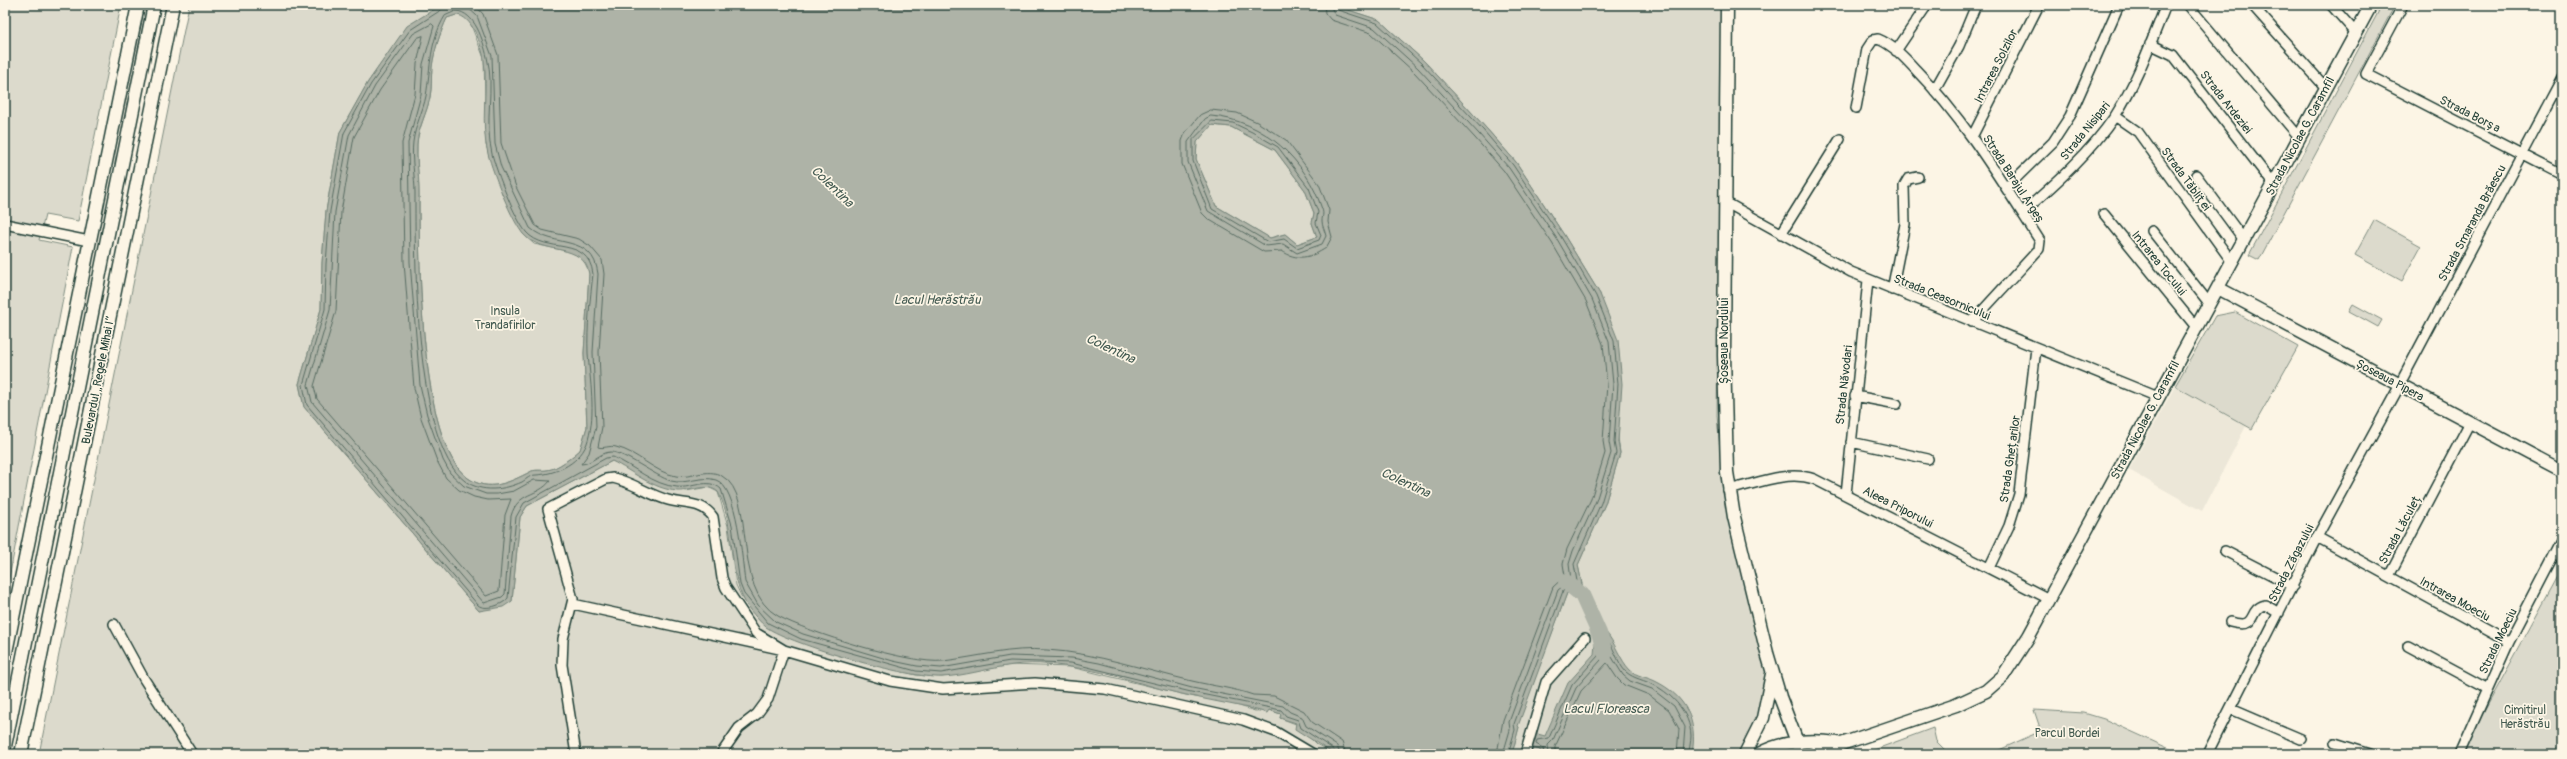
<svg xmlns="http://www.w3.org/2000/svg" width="2567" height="759" font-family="Pangolin,sans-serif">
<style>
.built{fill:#ece7d8}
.green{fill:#dcdacc;stroke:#7e8c80}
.water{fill:#aeb3a7;stroke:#758479;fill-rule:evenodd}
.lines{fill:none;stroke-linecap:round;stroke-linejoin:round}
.shore{stroke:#586c62;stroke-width:1}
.river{stroke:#aeb3a7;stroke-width:16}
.minor-casing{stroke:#1f3d34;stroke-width:12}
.major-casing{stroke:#1f3d34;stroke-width:15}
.minor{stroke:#fcf5e5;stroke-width:9}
.major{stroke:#fcf5e5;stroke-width:12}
.labels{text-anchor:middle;stroke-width:3.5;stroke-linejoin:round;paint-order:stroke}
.street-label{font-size:12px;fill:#1f3d34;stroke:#fcf5e5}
.park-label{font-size:12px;fill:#455c52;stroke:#fcf5e5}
.water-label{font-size:13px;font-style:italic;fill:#435a51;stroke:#fcf5e5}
</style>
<rect width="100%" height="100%" fill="#fcf5e5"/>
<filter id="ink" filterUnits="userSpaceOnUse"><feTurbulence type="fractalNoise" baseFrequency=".025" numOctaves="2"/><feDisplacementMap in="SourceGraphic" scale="8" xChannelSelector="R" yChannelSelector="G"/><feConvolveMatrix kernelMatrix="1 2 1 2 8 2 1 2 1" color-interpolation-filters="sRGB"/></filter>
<g filter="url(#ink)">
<!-- built -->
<path class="built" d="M 2175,386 L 2246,426 L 2202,511 L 2129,470 Z"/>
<!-- green -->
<path class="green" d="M 5,5 L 121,5 L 78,221 L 45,215 L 39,240 L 73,247 L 5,599 Z
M 189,5 L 441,5 L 407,27 L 368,82 L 340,132 L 326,211 L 322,263 L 321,309 L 299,384 L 304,407 L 479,611 L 512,601 L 520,517 L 527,506 L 612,461 L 686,491 L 708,487 L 718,492 L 728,526 L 736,585 L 741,596 L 766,626 L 800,642 L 916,675 L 942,677 L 1010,665 L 1071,667 L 1190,696 L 1230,703 L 1255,711 L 1268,710 L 1281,714 L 1280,718 L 1296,724 L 1316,744 L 1334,754 L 39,754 Z
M 1333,5 L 1722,5 L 1717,416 L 1724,496 L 1766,670 C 1766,702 1755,729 1737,754 L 1512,754 L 1519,727 L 1517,726 L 1567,593 L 1572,591 L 1579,597 L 1584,594 L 1578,565 L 1605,504 L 1620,453 L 1600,294 L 1564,235 L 1516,162 L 1486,128 L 1424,61 L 1379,20 Z
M 2382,5 L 2395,5 L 2259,260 L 2249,255 Z
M 456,15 L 463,15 L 469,20 L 484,58 L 486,145 L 502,193 L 523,234 L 534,244 L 571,252 L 580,257 L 587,264 L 589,274 L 584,353 L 587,427 L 580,450 C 572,457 558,469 547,470 C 542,471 534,469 530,472 C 510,482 489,493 468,478 C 419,443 419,254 419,195 C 419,178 416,160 417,144 C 418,128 427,113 430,97 C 432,87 431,77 432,67 C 434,51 440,33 447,18 Z
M 1211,125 L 1231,127 L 1275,150 L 1305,190 L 1314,213 L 1312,223 L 1317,237 L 1297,244 L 1285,234 L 1270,238 L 1216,206 L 1196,159 L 1197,142 Z
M 2374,220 L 2421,246 L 2402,281 L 2355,255 Z
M 2353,304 L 2382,320 L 2378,327 L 2349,311 Z
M 2235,312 L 2298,347 L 2252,429 L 2175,386 L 2215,316 Z
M 2562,569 L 2562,754 L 2461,754 Z
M 2034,710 L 2084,713 L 2104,719 L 2181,754 L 1997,754 L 1997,751 L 2041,731 Z
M 1933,728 L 1936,741 L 1949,754 L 1863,754 Z"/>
<!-- water -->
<path class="water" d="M 441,5 L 1333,5 L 1379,20 L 1424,61 L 1486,128 L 1516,162 L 1564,235 L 1600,294 L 1618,340 L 1622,384 L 1618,442 L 1620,453 L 1605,504 L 1578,565 L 1584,594 L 1579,597 L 1572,591 L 1567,593 L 1518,726 L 1519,727 L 1512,754 L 1334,754 L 1295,729 L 1296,723 L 1280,718 L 1281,714 L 1269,710 L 1267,713 C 1244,706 1216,702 1191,696 C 1150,688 1112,672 1071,667 C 1051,664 1028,662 1007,666 C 986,669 964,676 942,677 C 910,679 792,645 766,627 C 760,622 755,616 750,610 C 725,575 738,529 718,492 C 707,482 690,492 677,491 C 653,489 632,471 612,461 L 527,506 L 520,517 L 512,601 L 503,607 L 479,611 L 304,407 L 299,384 L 321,309 L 322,263 L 326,211 L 340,132 L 368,82 L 407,26 ZM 456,15 C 472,15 482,46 484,60 C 488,91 480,123 488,154 C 493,173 512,222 524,235 C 542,255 584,242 589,274 L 584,353 L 587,427 L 580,450 C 572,457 558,469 547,470 C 542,471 534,469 530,472 C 510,482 489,493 468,478 C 418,443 419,248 419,189 C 419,174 416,159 417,144 C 418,128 427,113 430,97 C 432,87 431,77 432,67 C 434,51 440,33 447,18 ZM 1212,125 L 1231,127 L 1275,150 L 1305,190 L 1314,213 L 1312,223 L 1317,237 L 1297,244 L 1285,234 L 1270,238 L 1216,206 L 1196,159 L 1197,142 Z
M 1605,631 C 1615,642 1620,660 1630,670 C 1636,676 1647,677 1655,681 C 1686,696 1698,721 1692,754 L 1541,754 L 1540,750 L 1531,747 L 1534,733 L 1545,736 L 1568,683 L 1594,654 L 1596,635 Z"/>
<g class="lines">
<!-- shore -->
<path class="shore" d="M 443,5 L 441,10 L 410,30 L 371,84 L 344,133 L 330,211 L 326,264 L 325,309 L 303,385 L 307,405 L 478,605 C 485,611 503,605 508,598 L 516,517 L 524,503 L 606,458 L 613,457 C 634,466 653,485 677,487 C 692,489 708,477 721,489 L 732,525 L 740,584 L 744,594 L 768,623 L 801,639 L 916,671 L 941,673 L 1010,661 L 1071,663 L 1191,692 L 1281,710 L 1286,716 L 1298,720 L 1301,728 L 1333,749 L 1335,754
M 448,5 L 450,7 L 466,6 L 477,16 L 492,56 L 495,144 L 501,167 L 530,228 C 554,249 593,233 598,274 L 593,352 L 596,427 L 589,453 L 581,464 C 592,464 600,452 611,452 C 624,452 655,476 671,481 C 686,485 701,475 716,480 C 738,487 742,561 745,582 L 758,605 L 776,622 L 803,634 L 893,661 L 917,666 L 941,668 L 1010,656 L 1072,658 L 1099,663 L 1192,688 L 1283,706 L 1290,712 L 1302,717 L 1306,726 L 1337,746 L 1340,754
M 475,5 L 483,14 L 498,55 L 501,143 L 516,187 L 535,225 L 542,230 L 579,239 L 590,246 L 602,260 L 604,274 L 599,352 L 602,427 L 598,447 C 603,449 610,445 616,447 C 638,452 653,472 676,476 C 691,479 707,467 722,476 C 758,496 730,589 778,616 C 807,632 911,665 943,661 C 978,657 1011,647 1047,650 C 1097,653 1144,670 1192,681 C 1213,686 1233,688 1253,695 L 1274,696 L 1304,711 L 1312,722 L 1342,742 L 1346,754
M 1324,5 L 1325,13 L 1331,20 L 1371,33 L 1414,72 L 1475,138 L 1504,171 L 1552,243 L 1586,301 L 1603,344 L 1607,384 L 1603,441 L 1605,453 L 1591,499 L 1567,549 L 1563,564 L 1565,576 L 1553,587 L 1503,720 L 1497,754
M 1330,5 L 1335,15 L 1374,28 L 1418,68 L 1479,134 L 1509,168 L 1557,239 L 1592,299 L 1609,342 L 1613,384 L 1609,442 L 1611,453 L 1596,501 L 1573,551 L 1569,564 L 1571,580 L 1558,590 L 1509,722 L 1510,730 L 1503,754
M 1335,5 L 1338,10 L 1377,23 L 1422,64 L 1483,130 L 1513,165 L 1561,237 L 1596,296 L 1614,341 L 1618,384 L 1614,442 L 1616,453 L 1601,503 L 1574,564 L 1578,587 L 1569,587 L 1563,591 L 1514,724 L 1515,730 L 1508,754
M 456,11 C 475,12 483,40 487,57 C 495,87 484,122 492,154 C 497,173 514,217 526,232 C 546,255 588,235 593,274 C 590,300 587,327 588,353 C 590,381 596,412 588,440 C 582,462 557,474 536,475 C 530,475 527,479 522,482 C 504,490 482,493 465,481 C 414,443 415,255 415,193 C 415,177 411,158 413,142 C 415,126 423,111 426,96 C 431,67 429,42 445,16 Z
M 432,24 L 434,26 L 423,64 L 421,95 L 408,143 L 410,262 L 420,385 L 427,415 L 443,460 L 450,473 L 464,486 L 486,494 L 497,494 L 514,491 L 534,480 L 550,481 C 538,497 518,491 511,516 L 505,594 L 502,597 L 484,603 L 312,402 L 308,385 L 330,310 L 335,212 L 349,135 L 375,86 L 413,34 Z
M 423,36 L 417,64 L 415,94 L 402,143 L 404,262 L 414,388 L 421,418 L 437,461 L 446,478 L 459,490 L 474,497 L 488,500 L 511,499 L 505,515 L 499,591 L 486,596 L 317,399 L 314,386 L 336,311 L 341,212 L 354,137 L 380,90 L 417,38 Z
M 1211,110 L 1237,113 L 1257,122 L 1286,140 L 1319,184 L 1329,210 L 1328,222 L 1332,237 L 1326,248 C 1311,258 1296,261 1282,251 L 1264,252 L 1208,219 L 1202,213 L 1182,164 L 1182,141 L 1185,133 L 1200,115 Z
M 1211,116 C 1264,120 1306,160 1322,209 C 1324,214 1322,217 1322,221 C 1322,226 1325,231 1326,236 L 1322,244 L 1297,253 L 1283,244 L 1266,246 L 1208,211 L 1188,162 L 1188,142 L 1205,119 Z
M 1212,121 L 1233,123 L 1252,132 L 1278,147 L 1309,188 L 1318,212 L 1316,223 L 1321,235 L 1319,240 L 1297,248 L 1284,239 L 1268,242 L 1212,209 L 1193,161 L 1193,140 Z
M 1544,754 L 1543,748 L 1536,744 L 1537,740 L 1549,738 L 1572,685 L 1598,656 L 1600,638 L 1603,636 C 1615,645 1616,662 1626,672 C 1634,679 1645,680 1654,685 C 1673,695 1690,713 1691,736 C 1691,742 1689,748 1689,754
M 1549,754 L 1548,745 L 1553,740 L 1576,688 L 1601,660 L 1607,649 L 1623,675 L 1630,681 L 1652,689 L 1674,706 L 1685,727 L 1683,754
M 1555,754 L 1555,747 L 1581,691 L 1607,663 L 1617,678 L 1624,685 L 1649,695 L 1669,710 L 1679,729 L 1677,754"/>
<!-- river -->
<path class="river" d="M 1566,582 L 1582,595 L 1599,633 L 1605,653"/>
<defs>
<path id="minor" d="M 2188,5 L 2300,138
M 2252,5 L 2326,88
M 2331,5 L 2356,33
M 2403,5 L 2366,74 L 2562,175
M 2150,44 L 2173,55 L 2274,185
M 1896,51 L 1927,5
M 1935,89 L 1959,46 L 1976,5
M 1856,108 L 1867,49 L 1873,40 L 1878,39 C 1893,45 1905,58 1916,70 C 1965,120 2002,182 2040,241 L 2039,249 L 1972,322
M 2115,116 L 2138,132 L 2232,262
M 1972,137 L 2039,5
M 2196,175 L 2244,240
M 2006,188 L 2053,142 L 2070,116 L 2119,5
M 1725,202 L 1851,272 L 2158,397
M 2022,213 C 2055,184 2090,153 2115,116 C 2137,82 2151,42 2166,5
M 2104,214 L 2196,327
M 5,224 L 89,241
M 2152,231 L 2209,303
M 1781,234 L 1840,139
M 1892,290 L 1905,224 L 1904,186 L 1908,179 L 1918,177
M 2403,378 L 2562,78
M 1855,396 L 1897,404
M 1851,442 L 1928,459
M 1728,490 C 1756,484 1786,470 1814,479 L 2049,599
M 1846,494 L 1868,280
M 2317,537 L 2509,642
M 2225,551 L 2293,586
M 1989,568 L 2009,526 L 2019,494 L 2036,348
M 2389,576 L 2470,422
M 573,604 L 784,650 L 768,699 L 757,714 L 739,728 L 721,754
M 2230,622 C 2260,630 2246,610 2265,605 L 2279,613
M 114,624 L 144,679 L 192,754
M 2408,646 L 2488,689
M 2231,709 L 2301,739
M 2335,743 L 2370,754
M 576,754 L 562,665 L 563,639 L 573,599 L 548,509 L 606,479 L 613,478 C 632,482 649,495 668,500 C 685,505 702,501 713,517 L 722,578 L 726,588 L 756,633 L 784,650 L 890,681 L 943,689 L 1035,683 L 1105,689 L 1243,720 L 1276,732 L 1313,754
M 1525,754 L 1546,682 L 1585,638
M 1797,754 L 1797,742
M 2207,754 L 2317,537 L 2400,385
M 2459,754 L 2509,642 L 2562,540"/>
<path id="major" d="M 1727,5 L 1724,355 L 1727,472 L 1734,517 L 1767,653 L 1780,697 L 1797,742
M 2218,288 L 2562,471
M 5,657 L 138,5
M 5,746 L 154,5
M 21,754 L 173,5
M 1745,754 L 1763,718 L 1772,674
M 1759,754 C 1782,741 1812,739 1837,743
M 1812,754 L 1956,705 L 1986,691 L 2003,676 L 2029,636 L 2371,5"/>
</defs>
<!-- minor casing -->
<use href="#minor" class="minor-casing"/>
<!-- major casing -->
<use href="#major" class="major-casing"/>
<!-- minor -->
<use href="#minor" class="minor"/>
<!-- major -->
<use href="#major" class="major"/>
</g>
</g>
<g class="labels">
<!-- street labels -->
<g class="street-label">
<text transform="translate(1996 66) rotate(-63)" y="4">Intrarea Solzilor</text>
<text transform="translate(2226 102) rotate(52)" y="4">Strada Ardeziei</text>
<text transform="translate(2470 114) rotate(27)" y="4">Strada Borșa</text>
<text transform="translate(2085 131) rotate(-51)" y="4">Strada Nisipari</text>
<text transform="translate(2300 136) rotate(-62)" y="4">Strada Nicolae G. Caramfil</text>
<text transform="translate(2014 179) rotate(57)" y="4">Strada Barajul Argeș</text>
<text transform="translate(2186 179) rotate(54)" y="4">Strada Tăbliței</text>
<text transform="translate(2472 223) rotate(-62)" y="4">Strada Smaranda Brăescu</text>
<text transform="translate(2159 263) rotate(51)" y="4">Intrarea Tocului</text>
<text transform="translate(1942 297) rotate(22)" y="4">Strada Ceasornicului</text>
<text transform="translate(1724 341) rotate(-90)" y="4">Șoseaua Nordului</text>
<text transform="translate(98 380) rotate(-79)" y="4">Bulevardul „Regele Mihai I”</text>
<text transform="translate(2390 380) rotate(28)" y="4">Șoseaua Pipera</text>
<text transform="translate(1844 385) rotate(-84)" y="4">Strada Năvodari</text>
<text transform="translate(2145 420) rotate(-62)" y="4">Strada Nicolae G. Caramfil</text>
<text transform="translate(2010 459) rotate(-82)" y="4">Strada Ghețarilor</text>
<text transform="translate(1898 507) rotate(27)" y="4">Aleea Priporului</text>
<text transform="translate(2400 529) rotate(-62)" y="4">Strada Lăculeț</text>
<text transform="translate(2291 563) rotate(-63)" y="4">Strada Zăgazului</text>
<text transform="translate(2455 599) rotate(29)" y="4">Intrarea Moeciu</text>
<text transform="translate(2498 641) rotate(-64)" y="4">Strada Moeciu</text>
</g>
<!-- park labels -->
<g class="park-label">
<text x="505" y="315">Insula<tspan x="505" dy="14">Trandafirilor</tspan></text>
<text x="2525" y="714">Cimitirul<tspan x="2525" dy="14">Herăstrău</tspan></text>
<text x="2067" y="737">Parcul Bordei</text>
</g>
<!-- water labels -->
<g class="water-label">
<text transform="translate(833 186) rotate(44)" y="5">Colentina</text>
<text x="937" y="304">Lacul Herăstrău</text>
<text transform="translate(1111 348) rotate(25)" y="5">Colentina</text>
<text transform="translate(1406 482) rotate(25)" y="5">Colentina</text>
<text x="1606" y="713">Lacul Floreasca</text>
</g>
</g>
<!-- margin -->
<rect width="2567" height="759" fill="none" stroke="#fcf5e5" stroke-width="20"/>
<rect x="10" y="10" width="2547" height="739" fill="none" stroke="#1f3d34" stroke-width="1.5" filter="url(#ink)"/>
</svg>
